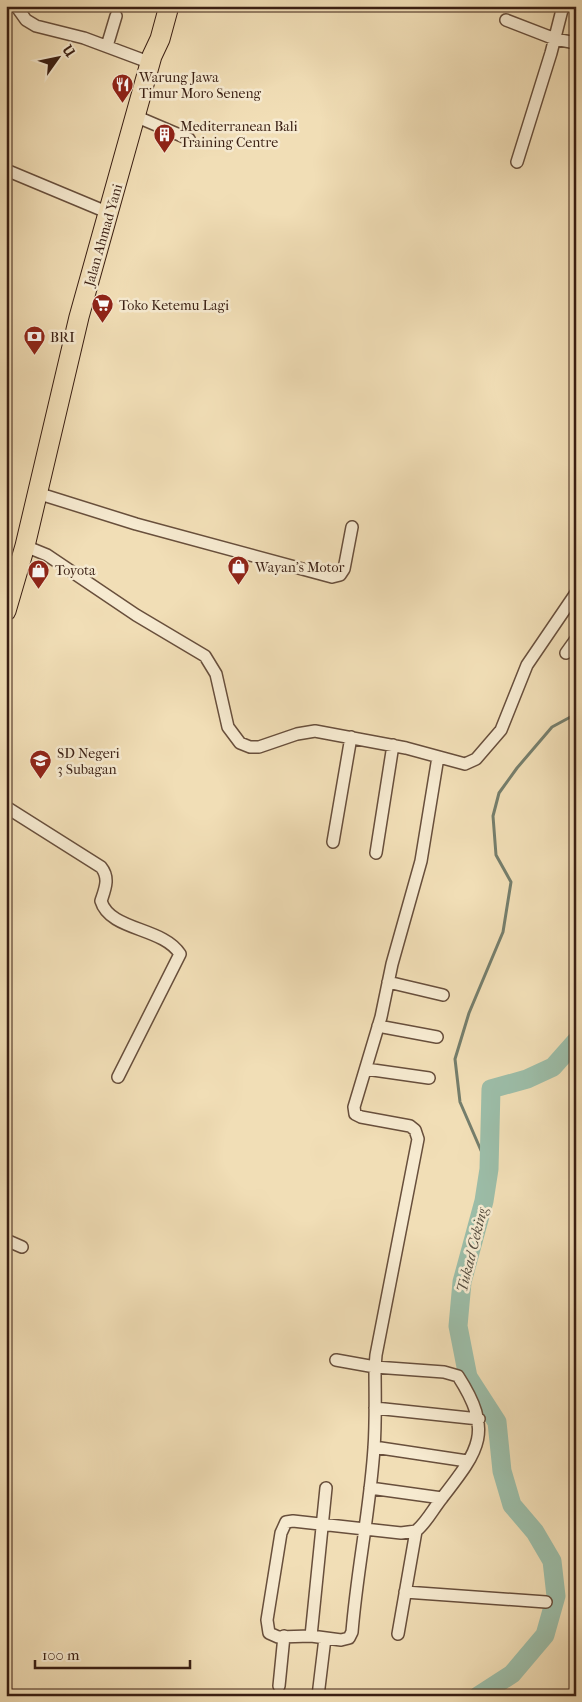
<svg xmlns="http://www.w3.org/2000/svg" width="582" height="1702" font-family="'IM FELL French Canon',serif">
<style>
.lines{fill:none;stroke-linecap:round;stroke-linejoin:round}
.stream{stroke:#757e6c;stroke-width:3}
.river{stroke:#9cbda8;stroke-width:19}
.minor-casing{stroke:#684f3c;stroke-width:14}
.trunk-casing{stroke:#3a1f13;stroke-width:21}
.minor{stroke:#f6ead0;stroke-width:11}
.trunk{stroke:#f1deb6;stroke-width:19}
.labels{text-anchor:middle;stroke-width:5;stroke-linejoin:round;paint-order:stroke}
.poi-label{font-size:14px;fill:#3a1f13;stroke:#f6ead0;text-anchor:start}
.street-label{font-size:14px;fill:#3a1f13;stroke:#f6ead0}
.water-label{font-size:15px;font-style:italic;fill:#574e40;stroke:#f6ead0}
</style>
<rect width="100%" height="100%" fill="#f1deb6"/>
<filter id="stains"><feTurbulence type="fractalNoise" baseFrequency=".004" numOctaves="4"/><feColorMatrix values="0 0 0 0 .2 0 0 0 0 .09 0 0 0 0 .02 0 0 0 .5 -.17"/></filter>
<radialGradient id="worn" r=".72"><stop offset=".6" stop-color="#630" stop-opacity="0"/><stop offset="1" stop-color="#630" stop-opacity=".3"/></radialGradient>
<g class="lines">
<!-- stream -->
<path class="stream" d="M 489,1169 L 460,1102 L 455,1059 L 469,1013 L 503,932 L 511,882 L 496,855 L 493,816 L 499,793 L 517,768 L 552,727 L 576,714"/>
<!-- river -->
<path class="river" d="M 478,1696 L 512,1674 L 545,1635 L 556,1596 L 552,1561 L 535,1532 L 512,1505 L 502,1471 L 497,1422 L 468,1377 L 458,1326 L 462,1282 L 484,1201 L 489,1169 L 491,1089 L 527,1079 L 553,1067 L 576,1041"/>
<defs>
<path id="minor" d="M 16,6 L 26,20 L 36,26 L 84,38 L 151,63
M 506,20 L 555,39 L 576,43
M 107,46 L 116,16
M 135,116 L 189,139
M 517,162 L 551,53 L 563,6
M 6,170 L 109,213
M 37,493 L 136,524 L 332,577 L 340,575 L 344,569 L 352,527
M 25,546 L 47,555 L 136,615 L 205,656 L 216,674 L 228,727 L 240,743 L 250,747 L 259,747 L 297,734 L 315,731 L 406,748 L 465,764 L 476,759 L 501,730 L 527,665 L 576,593
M 566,653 L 576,639
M 6,807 L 101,867 C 110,878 105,889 101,901 C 110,931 163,927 180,954 L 118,1077
M 333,842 L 351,737
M 376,853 L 393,745
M 388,982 L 443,995
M 378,1026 L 437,1037
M 366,1069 L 429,1078
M 6,1240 L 22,1247
M 336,1360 L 375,1367 L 444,1372 L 458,1376 C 494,1432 479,1450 442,1498 C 433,1509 427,1522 416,1531 L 401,1533 L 293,1521 L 286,1522 L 281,1533 L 267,1620 L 269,1633 L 278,1637 L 311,1636 L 341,1640 L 349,1638 L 352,1632 C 357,1570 370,1510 374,1448 C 376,1421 375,1394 375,1367 L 376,1355 L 418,1139 L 415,1130 L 410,1126 L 361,1117 L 355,1114 L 354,1107 L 381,1017 L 392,964 L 421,861 L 438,757
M 375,1408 L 479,1419
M 374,1447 L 467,1461
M 370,1488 L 442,1498
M 405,1592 L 546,1602
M 398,1634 L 416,1531
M 311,1636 L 326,1488
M 279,1686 L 284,1636
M 318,1696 L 325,1638"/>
<path id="trunk" d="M 6,611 L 25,546 L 79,317 L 152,56 L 160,39 L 169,6"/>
</defs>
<!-- minor casing -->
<use href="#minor" class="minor-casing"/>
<!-- trunk casing -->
<use href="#trunk" class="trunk-casing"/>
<!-- minor -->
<use href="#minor" class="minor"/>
<!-- trunk -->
<use href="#trunk" class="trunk"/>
</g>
<!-- icons -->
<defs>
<symbol id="restaurant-pin" viewBox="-11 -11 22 30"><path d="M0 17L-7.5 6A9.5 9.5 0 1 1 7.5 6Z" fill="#8f2418" stroke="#f6ead0"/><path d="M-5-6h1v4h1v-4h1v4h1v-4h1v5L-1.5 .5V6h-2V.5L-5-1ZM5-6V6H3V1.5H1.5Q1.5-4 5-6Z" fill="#fff"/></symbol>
<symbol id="building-pin" viewBox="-11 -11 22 30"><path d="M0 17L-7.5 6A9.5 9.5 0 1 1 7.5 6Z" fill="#8f2418" stroke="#f6ead0"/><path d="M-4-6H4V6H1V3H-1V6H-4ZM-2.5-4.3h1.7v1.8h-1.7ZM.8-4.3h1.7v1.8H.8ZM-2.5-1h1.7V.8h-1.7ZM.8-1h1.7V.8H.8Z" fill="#fff"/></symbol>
<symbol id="supermarket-pin" viewBox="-11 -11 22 30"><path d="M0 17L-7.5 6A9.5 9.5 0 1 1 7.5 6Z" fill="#8f2418" stroke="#f6ead0"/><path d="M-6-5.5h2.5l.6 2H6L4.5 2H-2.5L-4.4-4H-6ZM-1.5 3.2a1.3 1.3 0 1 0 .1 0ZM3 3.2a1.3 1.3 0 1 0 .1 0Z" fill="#fff"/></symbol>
<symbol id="bank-pin" viewBox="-11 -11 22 30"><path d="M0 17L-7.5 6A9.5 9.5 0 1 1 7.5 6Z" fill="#8f2418" stroke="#f6ead0"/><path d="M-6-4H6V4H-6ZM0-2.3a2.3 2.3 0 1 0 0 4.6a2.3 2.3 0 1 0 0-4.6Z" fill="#fff"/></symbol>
<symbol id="shop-pin" viewBox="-11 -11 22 30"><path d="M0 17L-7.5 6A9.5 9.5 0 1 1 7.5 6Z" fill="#8f2418" stroke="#f6ead0"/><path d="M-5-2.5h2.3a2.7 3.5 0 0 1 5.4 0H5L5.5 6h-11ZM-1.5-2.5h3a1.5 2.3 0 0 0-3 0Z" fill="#fff"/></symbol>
<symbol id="school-pin" viewBox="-11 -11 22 30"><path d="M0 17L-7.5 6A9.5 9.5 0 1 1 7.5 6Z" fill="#8f2418" stroke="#f6ead0"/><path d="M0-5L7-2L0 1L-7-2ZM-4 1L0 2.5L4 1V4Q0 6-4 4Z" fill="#fff"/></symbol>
</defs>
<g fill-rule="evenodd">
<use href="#restaurant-pin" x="110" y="72" width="25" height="34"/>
<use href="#building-pin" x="152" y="122" width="25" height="34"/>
<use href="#supermarket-pin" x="90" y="292" width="25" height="34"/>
<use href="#bank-pin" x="22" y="324" width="25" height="34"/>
<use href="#shop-pin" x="226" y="554" width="25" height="34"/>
<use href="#shop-pin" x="26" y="558" width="25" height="34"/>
<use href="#school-pin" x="28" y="748" width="25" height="34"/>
</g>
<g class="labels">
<!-- poi labels -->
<g class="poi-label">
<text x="139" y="82">Warung Jawa<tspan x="139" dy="16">Timur Moro Seneng</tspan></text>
<text x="180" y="131">Mediterranean Bali<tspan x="180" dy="16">Training Centre</tspan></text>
<text x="119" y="310">Toko Ketemu Lagi</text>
<text x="50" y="342">BRI</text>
<text x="255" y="572">Wayan's Motor</text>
<text x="55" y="575">Toyota</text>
<text x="57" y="758">SD Negeri<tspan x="57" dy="16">3 Subagan</tspan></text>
</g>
<!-- street labels -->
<g class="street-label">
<text transform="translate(103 235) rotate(-74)" y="5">Jalan Ahmad Yani</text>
</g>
<!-- water labels -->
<g class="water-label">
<text transform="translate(472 1250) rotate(-76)" y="5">Tukad Ceking</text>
</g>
</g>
<!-- margin -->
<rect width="582" height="1702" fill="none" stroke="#f1deb6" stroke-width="25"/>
<rect x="8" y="8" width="567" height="1687" fill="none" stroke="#3a1f13" stroke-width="2.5"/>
<rect x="12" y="12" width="557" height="1677" fill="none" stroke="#3a1f13"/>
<!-- north arrow -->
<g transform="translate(58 58) rotate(57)" stroke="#f6ead0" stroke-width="4" paint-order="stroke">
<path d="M0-4L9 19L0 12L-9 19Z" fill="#3a1f13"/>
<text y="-8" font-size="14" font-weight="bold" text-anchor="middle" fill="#3a1f13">U</text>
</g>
<!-- scale -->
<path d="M35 1660v8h155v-8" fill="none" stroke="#3a1f13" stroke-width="2.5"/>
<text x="42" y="1660" font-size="15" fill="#3a1f13" stroke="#f6ead0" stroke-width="4" paint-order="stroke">100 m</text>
<rect width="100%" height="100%" filter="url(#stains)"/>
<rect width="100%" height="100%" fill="url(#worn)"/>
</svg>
